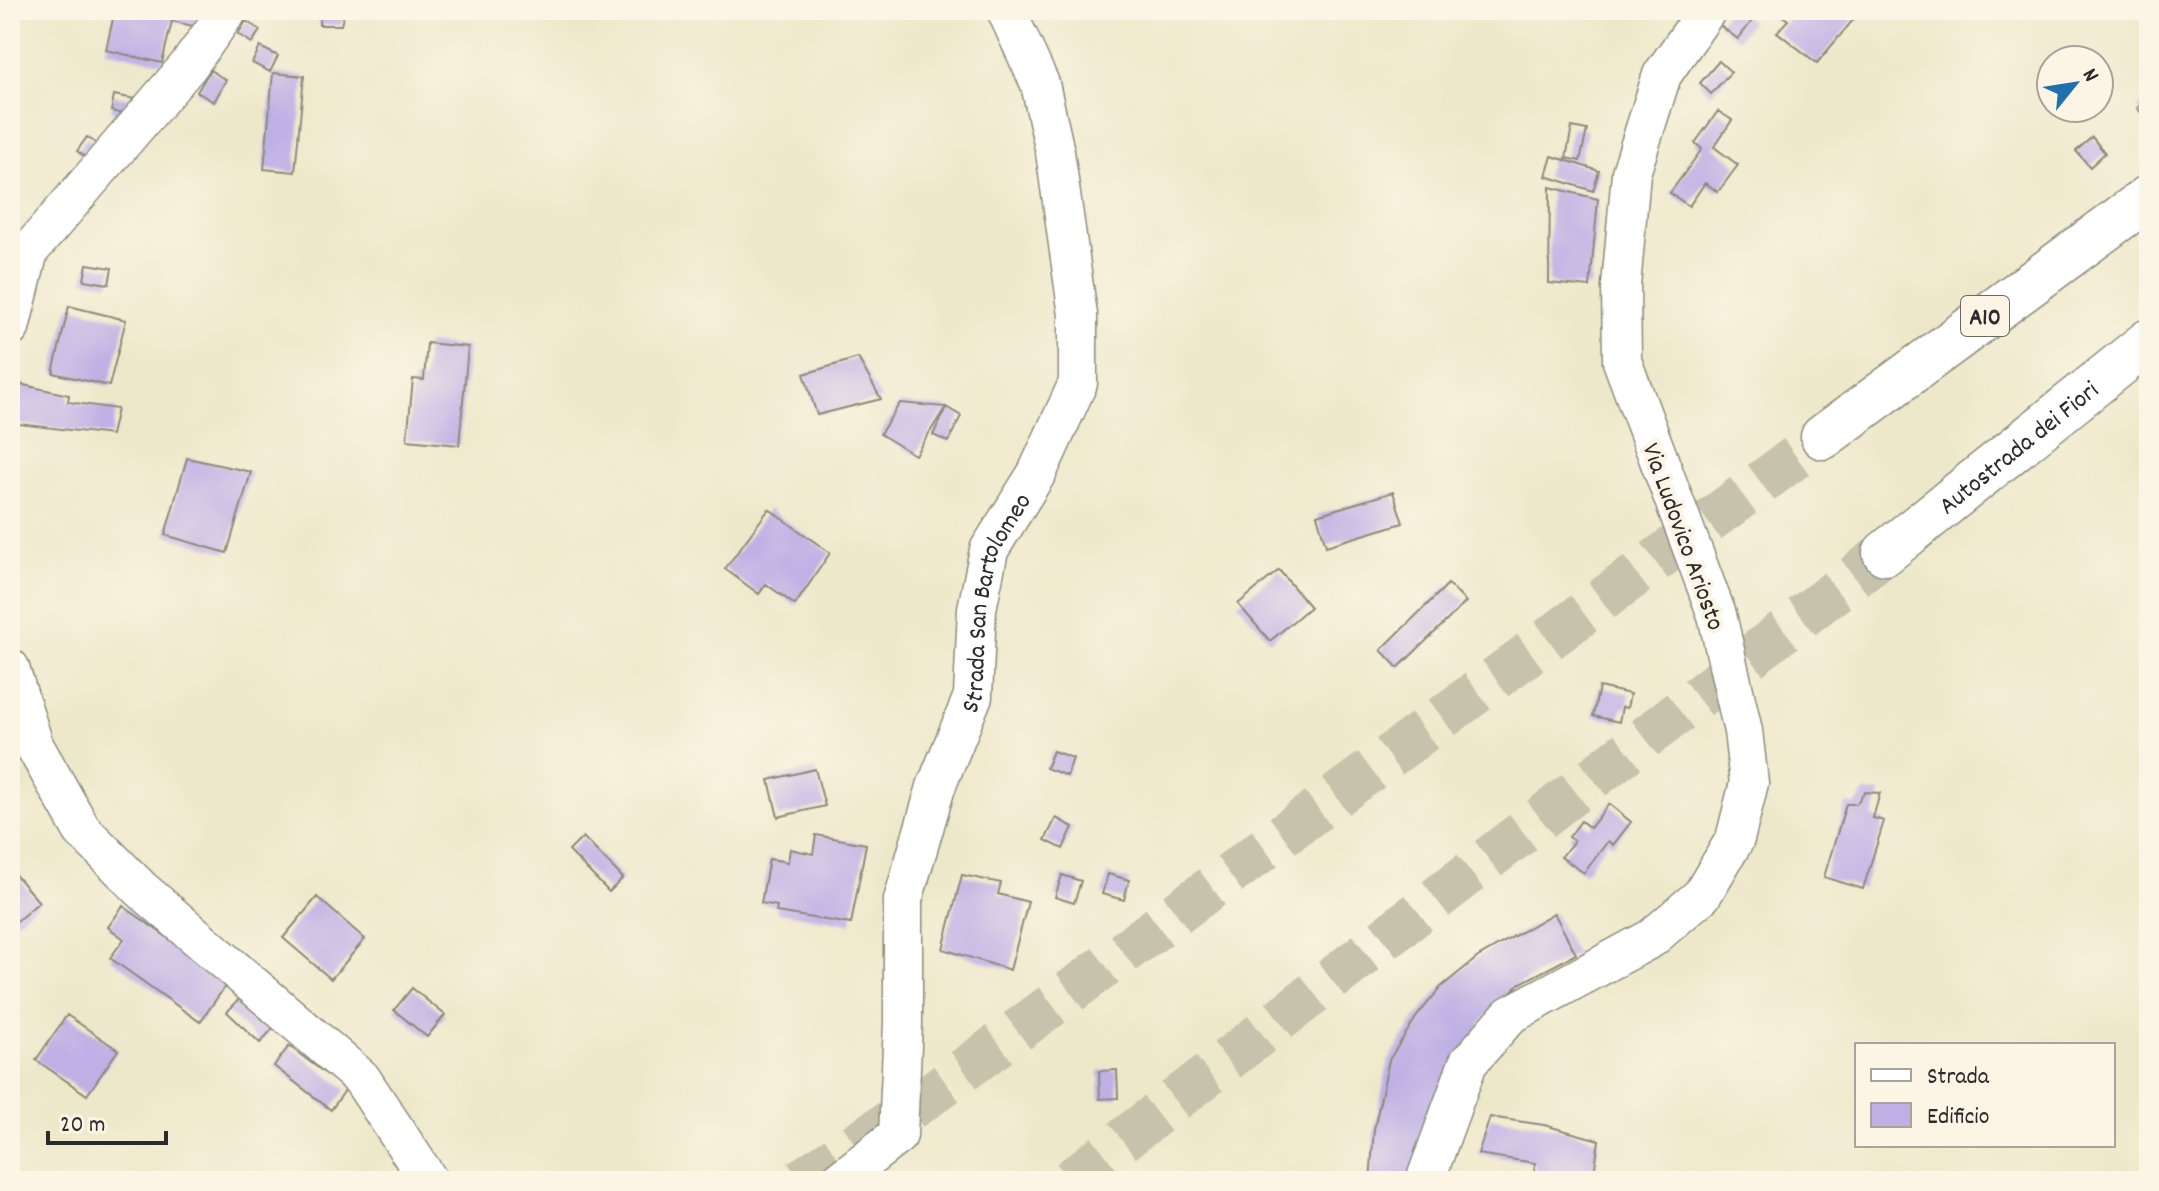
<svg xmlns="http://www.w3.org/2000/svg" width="2159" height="1191" font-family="Dekko,sans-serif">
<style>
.building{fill:#beb0e5}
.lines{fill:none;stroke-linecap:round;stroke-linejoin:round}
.motorway-tunnel{stroke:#c7c2ab;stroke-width:44;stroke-dasharray:44 22;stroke-linecap:butt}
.minor-casing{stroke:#8c8a7b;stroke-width:41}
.motorway-casing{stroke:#8c8a7b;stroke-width:47}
.minor{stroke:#fff;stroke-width:38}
.motorway{stroke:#fff;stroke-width:44}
.labels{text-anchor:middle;stroke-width:8;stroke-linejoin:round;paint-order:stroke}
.shield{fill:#fcf5e5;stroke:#6a6863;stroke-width:2}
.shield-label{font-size:24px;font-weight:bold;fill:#2b2b2b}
.street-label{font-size:26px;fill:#2b2b2b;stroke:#fcf5e5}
</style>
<rect width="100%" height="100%" fill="#fcf5e5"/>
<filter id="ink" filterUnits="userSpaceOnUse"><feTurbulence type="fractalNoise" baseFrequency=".0125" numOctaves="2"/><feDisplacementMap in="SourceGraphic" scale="16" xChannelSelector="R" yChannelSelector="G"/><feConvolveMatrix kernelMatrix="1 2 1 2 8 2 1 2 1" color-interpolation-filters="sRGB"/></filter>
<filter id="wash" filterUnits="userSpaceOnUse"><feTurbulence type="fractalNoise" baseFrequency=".006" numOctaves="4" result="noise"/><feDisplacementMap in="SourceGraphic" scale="32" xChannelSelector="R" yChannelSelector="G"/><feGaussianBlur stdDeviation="1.8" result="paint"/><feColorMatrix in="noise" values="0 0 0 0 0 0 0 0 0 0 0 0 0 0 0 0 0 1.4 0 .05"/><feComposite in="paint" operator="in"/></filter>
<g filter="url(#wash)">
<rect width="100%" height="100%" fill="#eee8cb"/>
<g id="blocks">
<!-- building -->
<path class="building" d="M 115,10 L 201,10 L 197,27 L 172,21 L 162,63 L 106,50 Z
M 320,10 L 345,10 L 341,25 L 319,25 Z
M 1728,10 L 1737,10 L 1752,21 L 1738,39 L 1718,24 Z
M 1774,10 L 1843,10 L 1854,19 L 1817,63 L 1777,32 L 1788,20 Z
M 246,21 L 260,30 L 252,43 L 238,34 Z
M 260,47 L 278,56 L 270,72 L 252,63 Z
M 1719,61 L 1731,72 L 1711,94 L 1700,83 Z
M 210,70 L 226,80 L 214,102 L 197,92 Z
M 273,73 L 304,76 L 295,172 L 264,169 Z
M 114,95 L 140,100 L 136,117 L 111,111 Z
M 2145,101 L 2149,114 L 2145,117 L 2137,108 Z
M 1718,111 L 1732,120 L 1714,147 L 1738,165 L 1718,192 L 1705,183 L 1689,206 L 1670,193 L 1702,149 L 1695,143 Z
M 1572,127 L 1587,130 L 1580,161 L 1566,158 Z
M 87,137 L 107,151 L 96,165 L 77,151 Z
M 2092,137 L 2105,153 L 2090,167 L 2076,151 Z
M 1552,156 L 1599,171 L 1593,191 L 1546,176 Z
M 1550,187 L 1598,199 L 1590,287 L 1549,283 Z
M 87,264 L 112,268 L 109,284 L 84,280 Z
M 69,306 L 126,320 L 109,386 L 53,373 Z
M 427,343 L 468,347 L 459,445 L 407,440 L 413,379 L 424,380 Z
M 858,358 L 881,399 L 817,415 L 804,374 Z
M 19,384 L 69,395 L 68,402 L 117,409 L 111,435 L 10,423 Z
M 900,403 L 946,407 L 915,455 L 880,434 Z
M 946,407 L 961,416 L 948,442 L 933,435 Z
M 187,458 L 251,472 L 227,553 L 165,535 Z
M 1393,492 L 1403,523 L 1326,546 L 1317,515 Z
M 769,509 L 830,553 L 795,605 L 766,584 L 759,594 L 725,569 Z
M 1279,570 L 1310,607 L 1270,641 L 1238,604 Z
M 1448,584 L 1466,602 L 1398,668 L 1381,650 Z
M 1599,687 L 1630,694 L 1627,708 L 1622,707 L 1619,722 L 1593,716 Z
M 1053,751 L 1073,758 L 1067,776 L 1046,768 Z
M 815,769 L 825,806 L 778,817 L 769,780 Z
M 1865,792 L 1880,793 L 1873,818 L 1884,821 L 1863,889 L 1824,877 L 1846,804 L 1856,804 Z
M 1609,804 L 1631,822 L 1613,845 L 1608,841 L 1584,873 L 1561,857 L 1574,841 L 1569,837 L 1581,821 L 1590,828 Z
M 1056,818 L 1073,827 L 1063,849 L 1045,840 Z
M 816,835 L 866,844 L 851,924 L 776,912 L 777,906 L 761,903 L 769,859 L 788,862 L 790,849 L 813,854 Z
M 583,837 L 623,878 L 609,892 L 569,851 Z
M 10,869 L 39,902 L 10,927 Z
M 1108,874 L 1129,880 L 1124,900 L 1102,894 Z
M 962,875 L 1001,883 L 998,894 L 1028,902 L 1010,970 L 943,949 Z
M 1062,875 L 1081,881 L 1074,903 L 1055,897 Z
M 317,897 L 365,939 L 331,979 L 283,938 Z
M 123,906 L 229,981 L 200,1022 L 110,958 L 124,939 L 108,927 Z
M 1554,913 L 1576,954 L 1519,984 L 1482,1020 L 1415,1181 L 1370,1181 L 1374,1129 L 1389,1060 L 1417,1016 L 1441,987 L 1478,957 Z
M 412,988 L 445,1015 L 427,1037 L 394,1010 Z
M 242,996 L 275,1026 L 260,1043 L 227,1012 Z
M 67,1015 L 118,1050 L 87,1095 L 36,1060 Z
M 289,1046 L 346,1089 L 331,1110 L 274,1066 Z
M 1117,1070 L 1118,1098 L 1100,1099 L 1099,1071 Z
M 1490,1117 L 1544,1125 L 1599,1140 L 1593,1181 L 1533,1181 L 1535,1163 L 1478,1154 Z"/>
</g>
</g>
<g filter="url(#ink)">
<use href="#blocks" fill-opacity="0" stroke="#8c8a7b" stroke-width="2"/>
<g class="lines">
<!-- motorway-tunnel -->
<path class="motorway-tunnel" d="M 800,1181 L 926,1098 L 1823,437
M 1070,1181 L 1885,553"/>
<defs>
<g id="minor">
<path d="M 10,328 L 29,251 L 189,65 L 228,10"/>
<path d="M 10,668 L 34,745 L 82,830 L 141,889 L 361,1078 L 429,1181"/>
<path id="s1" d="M 839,1181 L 898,1135 L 903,1024 L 903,900 L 936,787 L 973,696 L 977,609 L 989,550 L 1037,473 L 1078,383 L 1078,315 L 1055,152 L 1040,84 L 1006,10"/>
<path d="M 1425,1181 L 1468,1063 L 1510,1015 L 1652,938 L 1702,895 L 1735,839 L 1749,783 L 1743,731 L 1717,615 L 1622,361 L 1621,286 L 1631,173 L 1662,75 L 1707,10"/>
</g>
<g id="motorway">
<path d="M 1823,437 L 2149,197"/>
<path id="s2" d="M 1885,553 L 2149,341"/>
</g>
</defs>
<!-- minor casing -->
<use href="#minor" class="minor-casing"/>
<!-- motorway casing -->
<use href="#motorway" class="motorway-casing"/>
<!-- minor -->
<use href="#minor" class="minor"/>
<!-- motorway -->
<use href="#motorway" class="motorway"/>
</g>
</g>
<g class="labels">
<!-- shield labels -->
<rect class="shield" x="1961" y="296" width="48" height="40" rx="6"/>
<g class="shield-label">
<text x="1985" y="324">A10</text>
</g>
<!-- street labels -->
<g class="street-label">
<text dy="9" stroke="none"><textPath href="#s2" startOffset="170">Autostrada dei Fiori</textPath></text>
<text transform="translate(1685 536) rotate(70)" y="9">Via Ludovico Ariosto</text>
<text dy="9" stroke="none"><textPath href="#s1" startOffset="624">Strada San Bartolomeo</textPath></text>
</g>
</g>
<!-- margin -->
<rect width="2159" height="1191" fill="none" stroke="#fcf5e5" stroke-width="40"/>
<!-- legend -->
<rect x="1855" y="1043" width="260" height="104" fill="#fcf5e5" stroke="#a8a49b" stroke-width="2"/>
<rect x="1871" y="1069" width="40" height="12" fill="#ffffff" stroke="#a8a49b" stroke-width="2"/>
<text x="1927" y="1083" font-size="24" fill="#2b2b2b">Strada</text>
<rect x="1871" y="1103" width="40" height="24" fill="#beb0e5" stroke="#a8a49b" stroke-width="2"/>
<text x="1927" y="1123" font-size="24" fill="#2b2b2b">Edificio</text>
<!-- north arrow -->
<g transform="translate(2075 84) rotate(60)"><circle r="38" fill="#fcf5e5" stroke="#a8a49b" stroke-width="2"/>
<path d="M0-6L14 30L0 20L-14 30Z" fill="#1f6fb2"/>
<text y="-12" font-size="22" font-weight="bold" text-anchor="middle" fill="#2b2b2b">N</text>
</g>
<!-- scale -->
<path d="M48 1131v12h118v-12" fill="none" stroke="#2b2b2b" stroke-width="4"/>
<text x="60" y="1131" font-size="24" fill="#2b2b2b" stroke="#fcf5e5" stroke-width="6" paint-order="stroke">20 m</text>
</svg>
